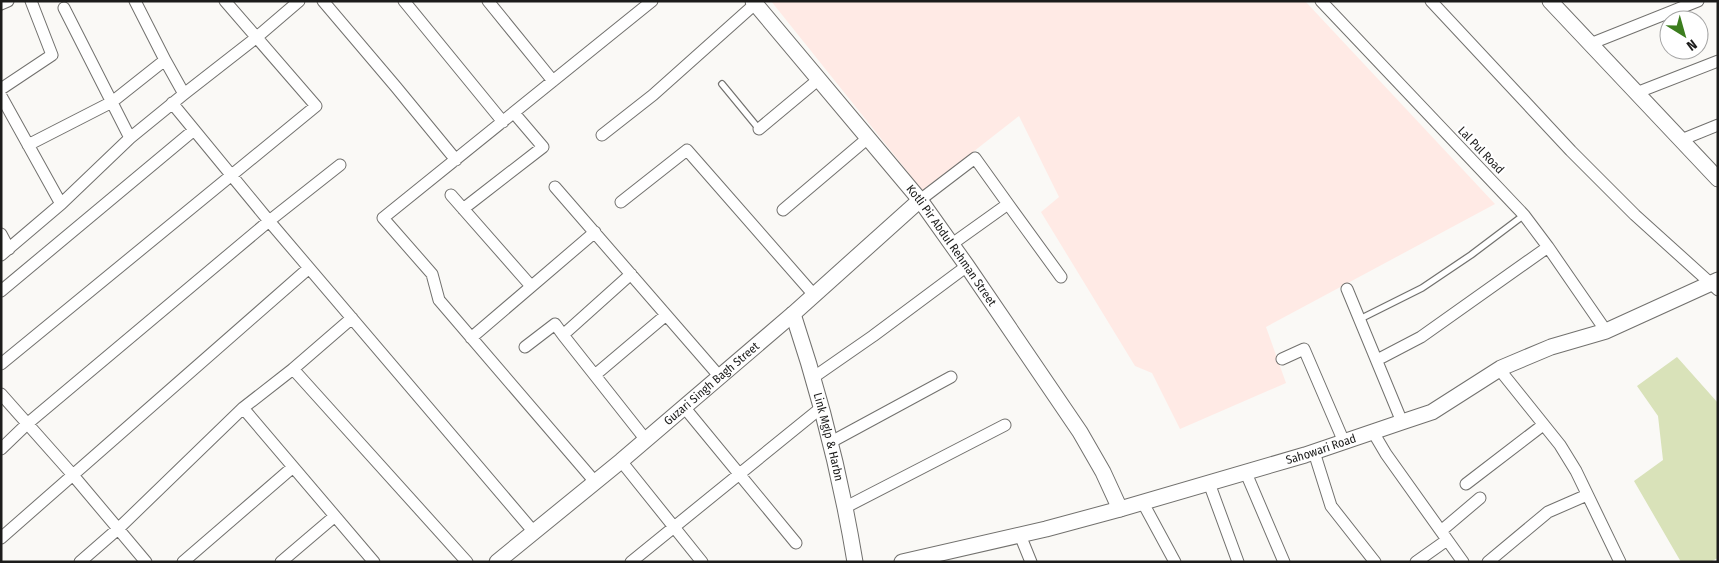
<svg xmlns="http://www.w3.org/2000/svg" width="1719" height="563" font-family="'Fira Sans Condensed',sans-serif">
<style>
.industrial{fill:#ffeae5}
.green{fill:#d9e2b9}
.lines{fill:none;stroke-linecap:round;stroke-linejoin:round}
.service-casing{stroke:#72716e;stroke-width:8}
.minor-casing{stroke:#72716e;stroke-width:13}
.tertiary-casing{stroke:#72716e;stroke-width:17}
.service{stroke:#fff;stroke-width:5.5}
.minor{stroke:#fff;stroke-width:11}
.tertiary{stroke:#fff;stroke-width:15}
.labels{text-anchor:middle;stroke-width:4.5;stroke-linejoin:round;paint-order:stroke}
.street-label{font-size:12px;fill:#1c1c1b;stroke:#fff}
</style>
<rect width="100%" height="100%" fill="#faf9f6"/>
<!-- industrial -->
<path class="industrial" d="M 771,1 L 1305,1 L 1495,204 L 1266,327 L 1286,383 L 1180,429 L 1152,373 L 1135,366 L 1041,212 L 1059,197 L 1019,116 L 923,191 Z"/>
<!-- green -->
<path class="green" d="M 1677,357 L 1718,403 L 1718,558 L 1710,562 L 1681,562 L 1634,481 L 1663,460 L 1658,416 L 1637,386 Z"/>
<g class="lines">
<defs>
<path id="service" d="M 722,84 L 759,129
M 1360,319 L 1422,288 L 1471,255 L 1524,215"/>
<path id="minor" d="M 323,1 L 396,87 L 456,160
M 404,1 L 503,122
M 488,1 L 553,81
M 1321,1 L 1524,215 L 1548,247 L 1606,331
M 1431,1 L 1571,151 L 1635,215 L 1718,290
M 1,4 L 8,1
M 64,8 L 130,138
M 1590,44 L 1698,1
M 165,60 L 184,94
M 1,89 L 52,55 L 31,1
M 1636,93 L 1718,61
M 1,96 L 61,204
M 172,103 L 269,221 L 533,531
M 759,129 L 819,79
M 602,135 L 653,95 L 755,4
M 1681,140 L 1718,125
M 28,145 L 112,102 L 165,60 L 135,1
M 555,187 L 720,377
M 451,195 L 531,286
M 920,200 L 975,158 L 1008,204 L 952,244
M 621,202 L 687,150 L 814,295
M 1008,204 L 1061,277
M 463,209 L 543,147 L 514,113
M 783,210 L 868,138
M 1,234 L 9,249
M 1,255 L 61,204 L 130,138 L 184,94 L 257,37 L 299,1
M 1347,289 L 1402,422
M 1,291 L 194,130
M 563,335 L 646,440
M 471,338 L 595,232
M 525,347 L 555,324 L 563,335 L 631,274
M 1282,359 L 1304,349 L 1344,442
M 1377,360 L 1421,337 L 1548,247
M 1,364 L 316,106 L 225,1
M 293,369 L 467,562
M 1499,369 L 1560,445 L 1576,471 L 1620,562
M 595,375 L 666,315
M 814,377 L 873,336 L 967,266
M 1,394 L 72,474 L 146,562
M 684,407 L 796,543
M 243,408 L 374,562
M 1373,432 L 1386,454 L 1463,562
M 831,442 L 951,377
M 1,449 L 27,424 L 269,221 L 340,165
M 1314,452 L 1331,506 L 1375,562
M 621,461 L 702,562
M 1246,473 L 1284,562
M 596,483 L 439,300 L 432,274 L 383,218 L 652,1
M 1209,483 L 1238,562
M 1466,484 L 1543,425
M 1143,503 L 1175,562
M 846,507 L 1005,425
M 1441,531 L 1480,498
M 1020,535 L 1031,562
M 1,538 L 309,268
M 80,562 L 119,528 L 243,408 L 293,369 L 352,318
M 183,562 L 293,467
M 281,562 L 335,516
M 631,562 L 822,407
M 1416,562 L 1447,540
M 1488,562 L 1548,512 L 1587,495"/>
<g id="tertiary">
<path id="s1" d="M 753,1 L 920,200 L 967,266 L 1080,432 L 1103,472 L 1120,509"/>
<path d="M 1550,1 L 1718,179"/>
<path id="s2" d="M 793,314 C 820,395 841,477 855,562"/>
<path id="s3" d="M 497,562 L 621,461 L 793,314 L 920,200"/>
<path id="s4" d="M 902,562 L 1046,529 L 1120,509 L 1305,455 L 1402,422 L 1432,412 L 1501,368 L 1551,347 L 1606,331 L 1718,280"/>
</g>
</defs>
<!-- service casing -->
<use href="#service" class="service-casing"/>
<!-- minor casing -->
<use href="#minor" class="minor-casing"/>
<!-- tertiary casing -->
<use href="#tertiary" class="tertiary-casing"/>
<!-- service -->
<use href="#service" class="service"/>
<!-- minor -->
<use href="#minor" class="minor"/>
<!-- tertiary -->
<use href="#tertiary" class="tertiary"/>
</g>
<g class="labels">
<!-- street labels -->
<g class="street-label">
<text transform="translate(1481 150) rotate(46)" y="4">Lal Pul Road</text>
<text dy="4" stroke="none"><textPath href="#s1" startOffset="315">Kotli Pir Abdul Rehman Street</textPath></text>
<text dy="4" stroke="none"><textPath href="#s3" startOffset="279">Guzari Singh Bagh Street</textPath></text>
<text dy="4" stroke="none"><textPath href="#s2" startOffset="128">Link Mglp &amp; Harbn</textPath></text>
<text dy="4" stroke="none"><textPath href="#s4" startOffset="434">Sahowari Road</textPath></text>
</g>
</g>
<!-- border -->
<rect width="1719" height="563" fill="none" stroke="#1c1c1b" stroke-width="5"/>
<!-- north arrow -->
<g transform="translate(1684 35) rotate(143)"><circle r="24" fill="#ffffff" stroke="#a4a4a4"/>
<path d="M0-4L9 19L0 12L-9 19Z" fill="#3c7d1e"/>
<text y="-8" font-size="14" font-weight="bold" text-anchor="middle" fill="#1c1c1b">N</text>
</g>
</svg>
